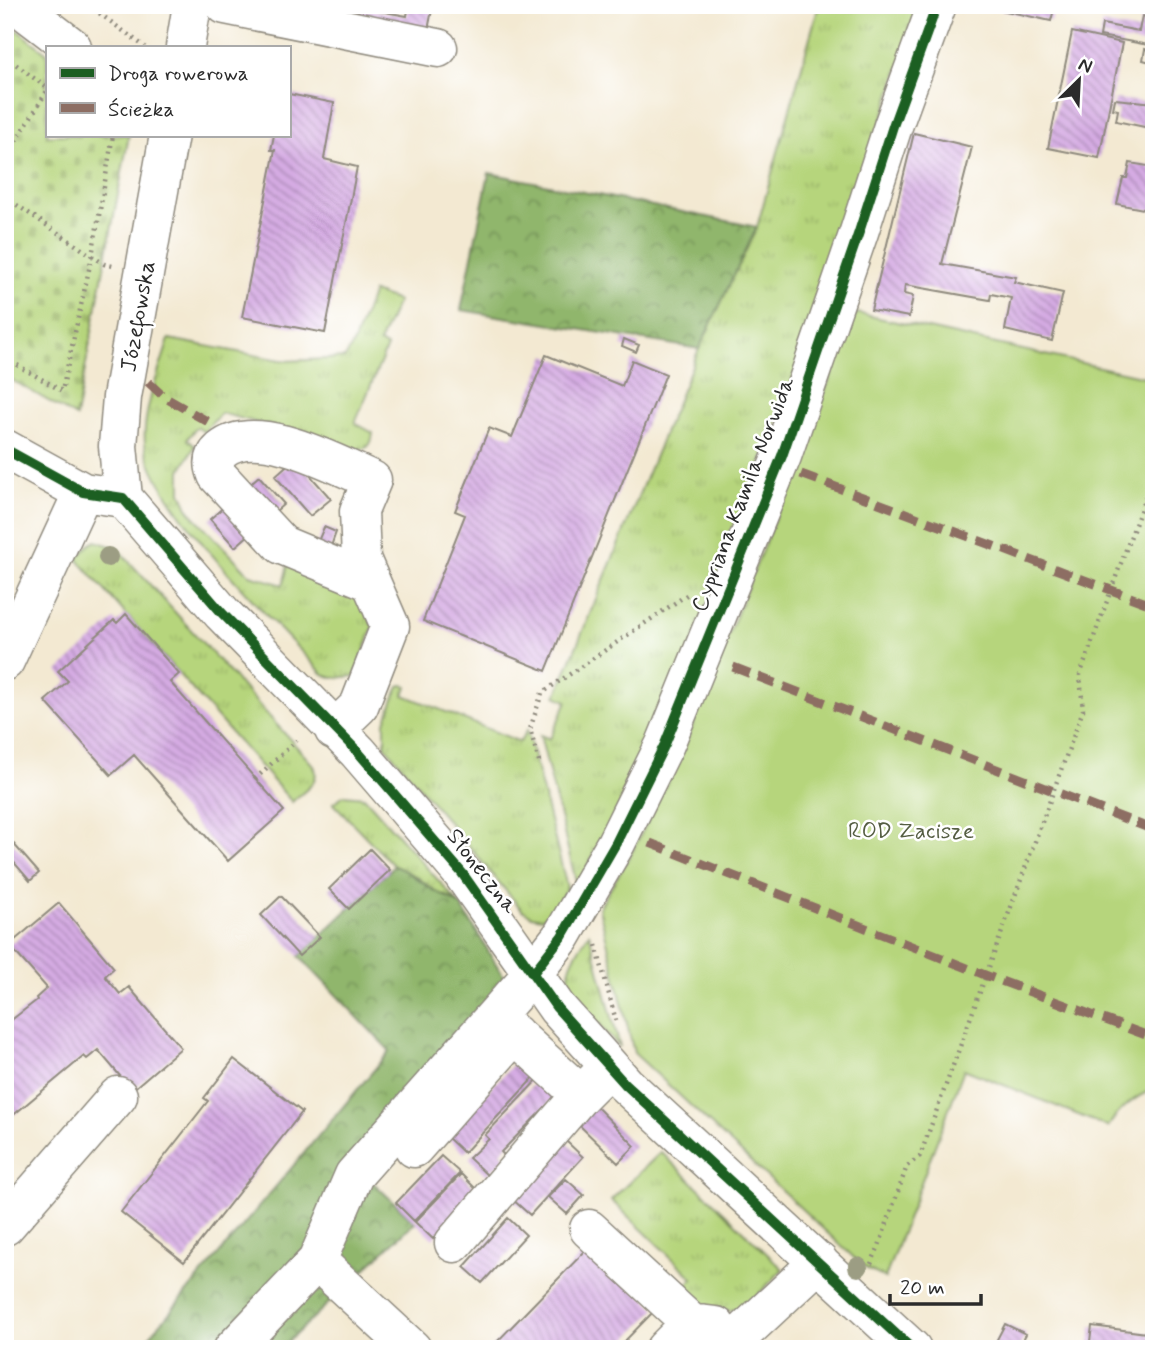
<svg xmlns="http://www.w3.org/2000/svg" width="1159" height="1354" font-family="Mynerve,sans-serif">
<style>
.grass{fill:url(#grass-tufts);stroke:#708054;stroke-width:2}
.forest{fill:url(#forest-crowns);stroke:#5e704c;stroke-width:2}
.cemetery{fill:url(#cemetery-stones);stroke:#708054;stroke-width:2}
.garden{fill:#b6d57c;stroke:#708054;stroke-width:2}
.building{fill:url(#building-back-hatch)}
.lines{fill:none;stroke-linecap:round;stroke-linejoin:round}
.minor-casing{stroke:#8f8a7e;stroke-width:41}
.path{stroke:#8f8a7e;stroke-width:4.5;stroke-dasharray:2 5;stroke-linecap:butt}
.minor{stroke:#fff;stroke-width:38}
.quiet{stroke:#8d6e63;stroke-width:9;stroke-dasharray:18 9;stroke-linecap:butt}
.cycleway-casing{stroke:#fff;stroke-width:15}
.cycleway{stroke:#1b5e20;stroke-width:10}
.tree{fill:#9c9d83}
.labels{text-anchor:middle;stroke-width:5;stroke-linejoin:round;paint-order:stroke}
.street-label{font-size:23px;fill:#2b2b2b;stroke:#fff}
.park-label{font-size:23px;fill:#555e43;stroke:#fff}
</style>
<defs>
<pattern id="grass-tufts" width="24" height="20" patternUnits="userSpaceOnUse" patternTransform="scale(1.75)"><rect width="24" height="20" fill="#b6d57c"/><path d="M3 7l-1-3M5 7V3M7 7l1-3M15 17l-1-3M17 17v-4M19 17l1-3" fill="none" stroke="#9db76b"/></pattern>
<pattern id="forest-crowns" width="20" height="18" patternUnits="userSpaceOnUse" patternTransform="scale(1.75)"><rect width="20" height="18" fill="#90b66c"/><path d="M2 6a3 3 0 1 1 6 0M12 15a3 3 0 1 1 6 0" fill="none" stroke="#769459"/></pattern>
<pattern id="cemetery-stones" width="16" height="16" patternUnits="userSpaceOnUse" patternTransform="scale(1.75)"><rect width="16" height="16" fill="#b6d57c"/><path d="M2 7V4a2 2 0 0 1 4 0v3zM10 15v-3a2 2 0 0 1 4 0v3z" fill="#9db76b"/></pattern>
<pattern id="building-back-hatch" width="6" height="6" patternUnits="userSpaceOnUse" patternTransform="scale(1.75)"><rect width="6" height="6" fill="#d5abe3"/><path d="M-1 5l2 2M0 0l6 6M5-1l2 2" fill="none" stroke="#ad8bb8"/></pattern>
</defs>
<rect width="100%" height="100%" fill="#fff"/>
<filter id="ink" filterUnits="userSpaceOnUse"><feTurbulence type="fractalNoise" baseFrequency=".0143" numOctaves="2"/><feDisplacementMap in="SourceGraphic" scale="14" xChannelSelector="R" yChannelSelector="G"/><feConvolveMatrix kernelMatrix="1 2 1 2 8 2 1 2 1" color-interpolation-filters="sRGB"/></filter>
<filter id="wash" filterUnits="userSpaceOnUse"><feTurbulence type="fractalNoise" baseFrequency=".00686" numOctaves="4" result="noise"/><feDisplacementMap in="SourceGraphic" scale="28" xChannelSelector="R" yChannelSelector="G"/><feGaussianBlur stdDeviation="1.57" result="paint"/><feColorMatrix in="noise" values="0 0 0 0 0 0 0 0 0 0 0 0 0 0 0 0 0 1.4 0 .05"/><feComposite in="paint" operator="in"/></filter>
<g filter="url(#wash)">
<rect width="100%" height="100%" fill="#f3e9d2"/>
<!-- grass -->
<path class="grass" d="M 819,5 L 920,5 L 819,310 L 661,727 L 577,886 L 540,735 L 550,739 L 567,701 L 556,696 L 699,349 L 757,227 Z
M 373,292 L 398,301 L 379,343 L 387,347 L 355,423 L 373,433 C 372,443 369,450 357,449 L 221,413 L 204,432 L 197,427 L 187,439 L 195,446 L 181,470 L 181,492 L 190,512 L 250,575 L 283,585 L 289,561 L 357,586 L 373,627 L 355,676 L 333,678 L 323,674 C 278,626 151,504 145,443 C 142,411 160,370 169,339 L 286,361 L 345,358 L 353,344 Z
M 96,541 L 117,548 L 314,766 C 322,782 302,792 292,802 L 77,559 L 89,545 Z
M 402,685 L 407,686 L 404,695 L 520,742 L 527,730 L 567,887 L 553,912 L 542,918 L 532,916 L 522,910 L 385,746 L 385,722 L 399,686 Z
M 344,795 L 364,797 L 461,906 L 449,897 L 438,893 L 416,876 L 394,866 L 333,803 Z
M 589,933 L 620,1047 C 605,1031 568,996 569,974 C 570,960 582,945 589,933 Z
M 661,1152 L 783,1269 C 741,1312 736,1324 678,1295 L 693,1278 L 611,1200 Z"/>
<!-- forest -->
<path class="forest" d="M 489,173 L 757,227 L 699,349 L 461,310 Z
M 394,866 C 411,871 421,884 437,892 C 446,897 453,900 461,906 L 522,1007 L 367,1177 L 415,1222 L 280,1349 L 139,1349 L 390,1051 L 299,956 Z"/>
<!-- cemetery -->
<path class="cemetery" d="M 5,21 L 47,53 L 47,135 L 129,135 L 76,417 L 5,376 Z"/>
<!-- garden -->
<path class="garden" d="M 856,313 L 1154,379 L 1154,1089 C 1134,1097 1119,1109 1108,1127 L 964,1069 L 885,1278 L 865,1268 L 634,1053 L 599,908 L 632,852 L 681,755 Z"/>
<g id="blocks">
<!-- building -->
<path class="building" d="M 409,5 L 433,5 L 426,40 L 355,23 L 358,7 L 407,16 Z
M 1002,5 L 1055,5 L 1051,21 L 1001,10 Z
M 1142,16 L 1154,18 L 1154,46 L 1100,36 L 1102,24 L 1139,31 Z
M 1072,32 L 1122,43 L 1099,158 L 1048,148 Z
M 1145,49 L 1154,51 L 1154,63 L 1143,60 Z
M 289,94 L 334,103 L 324,159 L 357,167 L 325,333 L 242,317 L 275,150 L 271,150 L 274,135 L 289,135 Z
M 1115,99 L 1154,103 L 1154,129 L 1116,121 L 1118,110 L 1113,109 Z
M 914,133 L 972,147 L 942,264 L 1016,277 L 1014,282 L 1063,293 L 1052,341 L 1005,330 L 1011,298 L 991,294 L 990,300 L 905,285 L 904,294 L 913,296 L 909,317 L 871,310 Z
M 1130,163 L 1154,167 L 1154,211 L 1117,204 L 1123,178 L 1127,178 Z
M 624,339 L 639,345 L 636,352 L 622,346 Z
M 546,355 L 622,386 L 632,360 L 666,374 L 546,671 L 423,621 L 465,515 L 455,511 L 489,428 L 512,437 Z
M 295,458 L 331,499 L 310,516 L 275,476 Z
M 259,476 L 284,504 L 235,547 L 210,519 Z
M 324,527 L 336,532 L 329,552 L 316,546 Z
M 126,614 L 179,674 L 170,682 L 284,811 L 228,861 L 134,755 L 111,775 L 45,701 L 68,681 L 58,671 L 114,620 L 117,623 Z
M 5,834 L 39,873 L 30,881 L 5,852 Z
M 370,849 L 390,870 L 349,909 L 329,889 Z
M 281,896 L 320,937 L 299,956 L 261,915 Z
M 59,903 L 114,968 L 105,976 L 120,994 L 129,987 L 181,1048 L 132,1090 L 98,1050 L 87,1059 L 84,1056 L 5,1122 L 5,1025 L 37,1000 L 36,998 L 47,988 L 9,945 Z
M 519,1058 L 537,1074 L 464,1153 L 446,1136 Z
M 234,1059 L 302,1112 L 184,1262 L 121,1212 L 208,1101 L 204,1098 Z
M 540,1077 L 558,1094 L 501,1152 L 506,1157 L 487,1175 L 469,1158 L 489,1139 L 485,1135 Z
M 589,1099 L 635,1146 L 618,1163 L 571,1117 Z
M 566,1141 L 583,1157 L 530,1215 L 512,1199 Z
M 441,1156 L 460,1173 L 414,1221 L 396,1203 Z
M 461,1174 L 478,1191 L 433,1239 L 415,1222 Z
M 566,1179 L 584,1195 L 567,1214 L 548,1197 Z
M 508,1218 L 526,1235 L 482,1283 L 464,1267 Z
M 590,1246 L 656,1309 L 617,1349 L 490,1349 Z
M 1005,1324 L 1026,1334 L 1018,1349 L 992,1349 Z
M 1092,1326 L 1154,1334 L 1154,1349 L 1089,1349 Z"/>
</g>
</g>
<g filter="url(#ink)">
<use href="#blocks" fill-opacity="0" stroke="#8f8a7e" stroke-width="2"/>
<g class="lines">
<defs>
<path id="minor" d="M 17,5 L 72,47
M 225,5 L 438,48
M 185,47 L 192,5
M 5,449 L 83,492 L 123,498 L 222,613 L 358,752 L 462,873 L 557,1008 L 625,1084 L 912,1349
M 123,498 L 118,446 L 122,397 L 169,135
M 5,661 L 83,492
M 334,730 L 359,706 L 390,626 L 361,559 L 359,511 L 372,480 C 337,465 256,420 221,450 C 213,457 213,465 217,475 L 282,545 L 371,582
M 497,1018 L 581,1095
M 414,1148 L 515,1034
M 5,1226 L 118,1096
M 589,1229 L 691,1323
M 454,1243 L 581,1095 L 609,1067
M 317,1261 L 412,1349
M 233,1349 L 317,1261 L 354,1175 L 533,973 L 562,936 L 616,843 L 665,744 L 782,456 L 859,232 L 893,126 L 937,5
M 665,1349 L 691,1323 L 716,1326
M 731,1349 L 746,1330 L 819,1262"/>
</defs>
<!-- minor casing -->
<use href="#minor" class="minor-casing"/>
<!-- path -->
<path class="path" d="M 88,5 L 145,47
M 5,56 L 47,88
M 5,159 L 47,91
M 5,197 L 104,264 L 113,266
M 5,358 L 62,391 L 92,256 L 113,135
M 539,762 L 530,729 L 542,693 L 688,594
M 255,779 L 297,740
M 596,945 L 616,1021
M 871,1264 L 879,1246 L 907,1166 L 920,1156 L 1083,710 L 1080,675 L 1154,473"/>
<!-- minor -->
<use href="#minor" class="minor"/>
<!-- quiet -->
<path class="quiet" d="M 148,382 L 164,397 L 212,424
M 801,474 L 1154,606
M 733,667 L 1154,830
M 650,843 L 985,975 L 1154,1038"/>
<defs>
<path id="cycleway" d="M 5,449 L 83,492 L 123,498 L 222,613 L 358,752 L 462,873 L 557,1008 L 625,1084 L 912,1349
M 533,973 L 562,936 L 616,843 L 665,744 L 782,456 L 859,232 L 893,126 L 937,5"/>
</defs>
<!-- cycleway casing -->
<use href="#cycleway" class="cycleway-casing"/>
<!-- cycleway -->
<use href="#cycleway" class="cycleway"/>
</g>
<!-- trees -->
<g class="tree">
<circle cx="108" cy="557" r="10"/>
<circle cx="858" cy="1267" r="10"/>
</g>
</g>
<g class="labels">
<!-- street labels -->
<g class="street-label">
<text transform="translate(137 316) rotate(-80)" y="8">Józefowska</text>
<text transform="translate(742 494) rotate(-69)" y="8">Cypriana Kamila Norwida</text>
<text transform="translate(483 870) rotate(52)" y="8">Słoneczna</text>
</g>
<!-- park labels -->
<g class="park-label">
<text x="911" y="838">ROD Zacisze</text>
</g>
</g>
<!-- margin -->
<rect width="1159" height="1354" fill="none" stroke="#fff" stroke-width="28"/>
<!-- legend -->
<rect x="46" y="46" width="245" height="91" fill="#ffffff" stroke="#aaaaaa" stroke-width="2"/>
<rect x="60" y="68" width="35" height="10" fill="#1b5e20" stroke="#aaaaaa" stroke-width="2"/>
<text x="108" y="80" font-size="21" fill="#2b2b2b">Droga rowerowa</text>
<rect x="60" y="103" width="35" height="10" fill="#8d6e63" stroke="#aaaaaa" stroke-width="2"/>
<text x="108" y="116" font-size="21" fill="#2b2b2b">Ścieżka</text>
<!-- north arrow -->
<g transform="translate(1079 80) rotate(24)" stroke="#ffffff" stroke-width="5" paint-order="stroke">
<path d="M0-5L12 26L0 18L-12 26Z" fill="#2b2b2b"/>
<text y="-10" font-size="19" font-weight="bold" text-anchor="middle" fill="#2b2b2b">N</text>
</g>
<!-- scale -->
<path d="M890 1294v10h91v-10" fill="none" stroke="#2b2b2b" stroke-width="3.5"/>
<text x="900" y="1294" font-size="21" fill="#2b2b2b" stroke="#ffffff" stroke-width="5" paint-order="stroke">20 m</text>
</svg>
